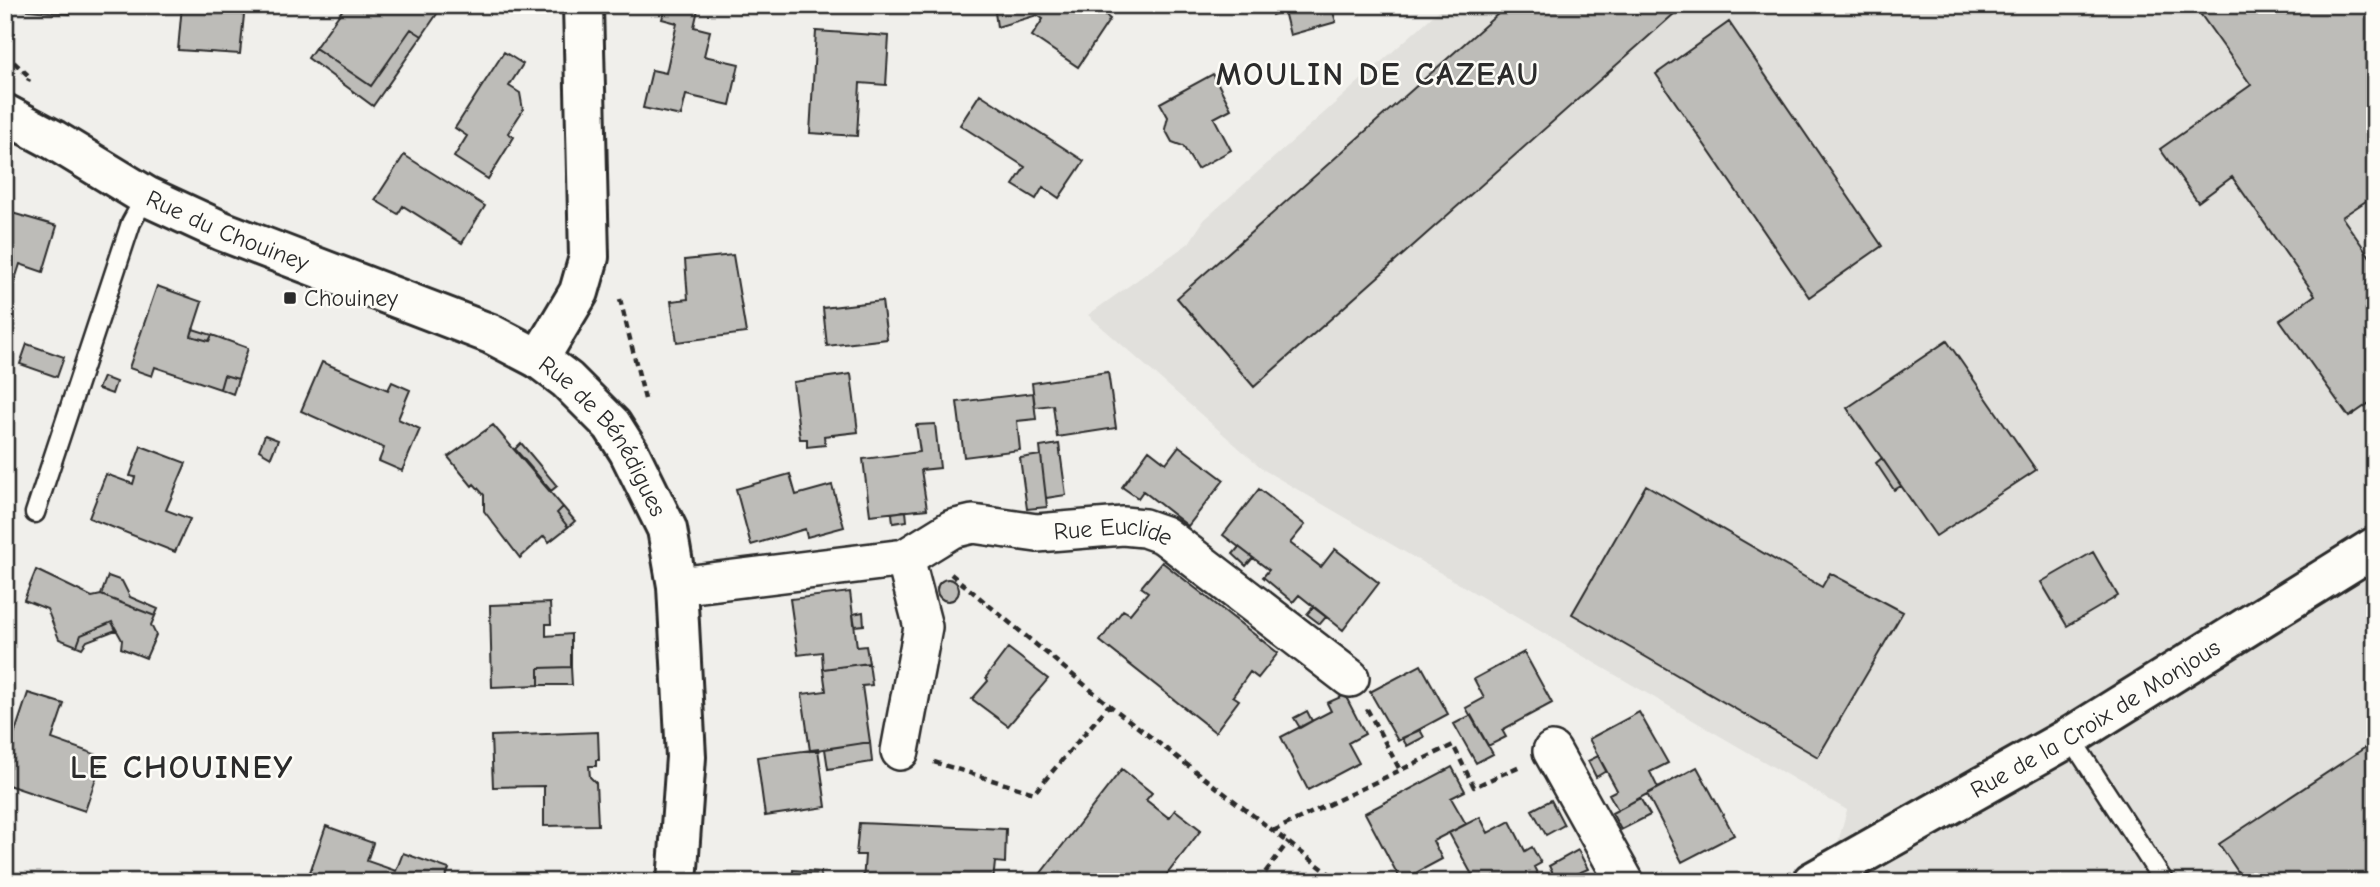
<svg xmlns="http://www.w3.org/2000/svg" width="2380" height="887" font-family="'Comic Neue',sans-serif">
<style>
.built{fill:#e1e0dc}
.building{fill:#bdbcb8;stroke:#2b2b2b;stroke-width:2}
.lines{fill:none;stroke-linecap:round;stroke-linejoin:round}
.lane-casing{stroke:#2b2b2b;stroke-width:23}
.street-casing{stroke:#2b2b2b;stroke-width:42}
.secondary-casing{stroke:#2b2b2b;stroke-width:44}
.path{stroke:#2b2b2b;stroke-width:4.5;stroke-dasharray:7 5;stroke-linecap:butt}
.lane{stroke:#fdfcf7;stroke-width:18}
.street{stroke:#fdfcf7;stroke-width:37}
.secondary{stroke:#fdfcf7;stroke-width:38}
.poi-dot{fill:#2b2b2b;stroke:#fdfcf7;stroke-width:2.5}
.labels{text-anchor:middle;stroke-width:5;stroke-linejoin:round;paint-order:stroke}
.street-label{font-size:24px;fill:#2b2b2b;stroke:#fdfcf7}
.poi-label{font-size:24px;fill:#2b2b2b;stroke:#fdfcf7;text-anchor:start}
.district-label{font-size:32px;font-weight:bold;letter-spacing:2px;fill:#2b2b2b;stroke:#fdfcf7}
</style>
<rect width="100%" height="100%" fill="#f0efeb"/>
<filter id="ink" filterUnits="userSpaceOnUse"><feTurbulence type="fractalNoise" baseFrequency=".0143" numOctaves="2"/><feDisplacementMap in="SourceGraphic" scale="14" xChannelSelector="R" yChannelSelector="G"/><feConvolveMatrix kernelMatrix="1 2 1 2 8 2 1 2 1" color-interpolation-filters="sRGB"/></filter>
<g filter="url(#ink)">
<!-- built -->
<path class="built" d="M 1445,5 L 2375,5 L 2375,882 L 1827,882 L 1847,810 L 1264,470 L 1088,315 L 1189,243 L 1204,220 Z"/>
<!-- building -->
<path class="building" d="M 18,5 L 71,5 L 70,14 L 18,9 Z
M 182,5 L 245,5 L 240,54 L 178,50 Z
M 346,5 L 443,5 L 422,36 L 411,29 L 371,86 L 315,48 Z
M 666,5 L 699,5 L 694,27 L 710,31 L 704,56 L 739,64 L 730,105 L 686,95 L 681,116 L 643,108 L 652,70 L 666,73 L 677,23 L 662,19 Z
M 994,5 L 1092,5 L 1110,19 L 1078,67 L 1032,36 L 1043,19 L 1037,15 L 997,27 Z
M 1270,5 L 1292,5 L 1293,8 L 1272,15 Z
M 1292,5 L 1331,5 L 1336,22 L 1290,35 L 1284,11 L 1293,8 Z
M 1508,5 L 1684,5 L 1254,387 L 1177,298 Z
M 2194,5 L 2375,5 L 2375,195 L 2342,217 L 2375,264 L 2375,399 L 2349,417 L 2280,320 L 2315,295 L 2232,177 L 2198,202 L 2160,149 L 2251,85 Z
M 1729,22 L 1882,246 L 1809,297 L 1656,74 Z
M 411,29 L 422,36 L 373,106 L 308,58 L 315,48 L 371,86 Z
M 816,31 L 889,36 L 886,85 L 860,83 L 857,136 L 810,133 Z
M 504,52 L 523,64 L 509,86 L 520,93 L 523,110 L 508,133 L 514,137 L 488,179 L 454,157 L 467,136 L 455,128 Z
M 1213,74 L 1231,109 L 1214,118 L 1231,150 L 1197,169 L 1183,146 L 1172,142 L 1165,129 L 1168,117 L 1160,103 Z
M 980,94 L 1084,161 L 1059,198 L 1043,187 L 1036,199 L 1013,185 L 1025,167 L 960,125 Z
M 404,155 L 485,206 L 462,243 L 403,206 L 398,214 L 375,200 Z
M 5,211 L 57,226 L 43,272 L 20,264 L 6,308 Z
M 733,255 L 746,333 L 677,342 L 671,301 L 688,299 L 685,260 Z
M 157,286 L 202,302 L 191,336 L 209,341 L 212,335 L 248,348 L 238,379 L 224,375 L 220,389 L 155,367 L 152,376 L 129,368 Z
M 882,301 L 887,339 L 827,346 L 823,308 Z
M 193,329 L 212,335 L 209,341 L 191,336 Z
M 1947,341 L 2036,470 L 1936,536 L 1847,408 Z
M 27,344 L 64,357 L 57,377 L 20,364 Z
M 322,362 L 388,390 L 392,382 L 410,390 L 398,419 L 420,429 L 402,471 L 379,461 L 384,448 L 301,411 Z
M 1108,372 L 1116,428 L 1057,437 L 1053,405 L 1035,407 L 1032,383 Z
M 851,374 L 858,432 L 824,436 L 825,445 L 807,447 L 807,439 L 800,439 L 793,382 Z
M 224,375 L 238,379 L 233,394 L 220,389 Z
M 103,377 L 116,382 L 112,394 L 98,389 Z
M 1033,393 L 1036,419 L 1017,421 L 1020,450 L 964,457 L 957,402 Z
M 935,424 L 940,468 L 921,470 L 927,509 L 870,515 L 863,459 L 920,452 L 916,425 Z
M 493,425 L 563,507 L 557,513 L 568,527 L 549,542 L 544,536 L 520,558 L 484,511 L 484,495 L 474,484 L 472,486 L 448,457 Z
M 265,435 L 278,440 L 271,457 L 259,450 Z
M 521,443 L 557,486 L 551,491 L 515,449 Z
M 1059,444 L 1066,495 L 1046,498 L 1040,447 Z
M 141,446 L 186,463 L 166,510 L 190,519 L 175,552 L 89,518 L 106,474 L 133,484 L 135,477 L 130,476 Z
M 1179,446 L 1224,480 L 1188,526 L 1143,491 L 1138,498 L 1122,487 L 1149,450 L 1166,463 Z
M 1041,455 L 1047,507 L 1027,509 L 1020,458 Z
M 1882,458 L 1901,486 L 1894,490 L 1876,463 Z
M 790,474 L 796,495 L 832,485 L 844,527 L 807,537 L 805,529 L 751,545 L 736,489 Z
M 1646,485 L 1822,587 L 1830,573 L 1903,612 L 1818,757 L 1572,614 Z
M 1259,489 L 1305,525 L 1290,543 L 1321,567 L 1335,549 L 1379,583 L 1343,630 L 1299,595 L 1293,602 L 1263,577 L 1269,570 L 1223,535 Z
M 563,507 L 575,521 L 568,527 L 557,513 Z
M 906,511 L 907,521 L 893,523 L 892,513 Z
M 1239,547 L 1253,558 L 1246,566 L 1233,554 Z
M 2093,552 L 2118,596 L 2067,626 L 2041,582 Z
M 1162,562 L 1278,653 L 1258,678 L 1250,672 L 1233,696 L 1239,700 L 1215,732 L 1100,641 L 1123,610 L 1130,614 L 1148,592 L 1141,587 Z
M 36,570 L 92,597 L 101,595 L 155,616 L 151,625 L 156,635 L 146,658 L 121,648 L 122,640 L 112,622 L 81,635 L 77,646 L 59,639 L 47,609 L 24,600 Z
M 108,576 L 122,581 L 130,597 L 158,609 L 155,616 L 101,595 Z
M937 590a11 11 0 1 1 22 0a11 11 0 1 1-22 0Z
M 850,592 L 857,647 L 866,646 L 869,663 L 823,669 L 822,652 L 798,655 L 790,599 Z
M 550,603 L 551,624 L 546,624 L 546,636 L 571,634 L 571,667 L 539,668 L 539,685 L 492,687 L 490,605 Z
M 1313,607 L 1326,617 L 1320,624 L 1307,614 Z
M 863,612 L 864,625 L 855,626 L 853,614 Z
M 112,622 L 116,630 L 87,641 L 82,648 L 77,646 L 81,635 Z
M 1008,648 L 1048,679 L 1008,726 L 972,699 L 988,681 L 986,677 Z
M 1524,652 L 1552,703 L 1502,730 L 1506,737 L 1488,746 L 1466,708 L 1484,698 L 1474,679 Z
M 869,663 L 872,685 L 862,686 L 870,742 L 810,751 L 802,694 L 826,691 L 823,669 Z
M 1421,665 L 1448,714 L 1398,741 L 1370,692 Z
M 571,667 L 572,685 L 539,685 L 539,668 Z
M 28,693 L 64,704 L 52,739 L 103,757 L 85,811 L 5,784 L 5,762 Z
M 1345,695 L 1365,734 L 1348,743 L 1359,763 L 1308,790 L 1281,737 L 1331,711 L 1327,703 Z
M 1307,711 L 1312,721 L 1300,728 L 1294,718 Z
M 1639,712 L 1668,763 L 1650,772 L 1658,788 L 1618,810 L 1609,794 L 1617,790 L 1589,739 Z
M 1471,715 L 1493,754 L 1476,763 L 1454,724 Z
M 1420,730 L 1424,737 L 1407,746 L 1402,738 Z
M 598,732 L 599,760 L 596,760 L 596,766 L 589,766 L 590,777 L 596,783 L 598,825 L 544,826 L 544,786 L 493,787 L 491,736 Z
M 2375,741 L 2375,882 L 2245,882 L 2219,844 Z
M 870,742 L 872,762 L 828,769 L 825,749 Z
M 818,749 L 826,807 L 765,816 L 757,757 Z
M 1598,756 L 1606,771 L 1596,777 L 1588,761 Z
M 1452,767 L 1465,791 L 1451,798 L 1466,824 L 1433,841 L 1442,859 L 1401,881 L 1365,813 Z
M 1697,767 L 1734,835 L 1682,862 L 1647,794 Z
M 1122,769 L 1152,793 L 1146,800 L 1169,818 L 1175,810 L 1201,830 L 1161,882 L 1034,882 Z
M 1640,798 L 1650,815 L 1621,830 L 1612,813 Z
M 1551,800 L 1564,825 L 1546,835 L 1532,810 Z
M 1480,817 L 1488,833 L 1510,821 L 1525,851 L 1532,847 L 1541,863 L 1534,867 L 1538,875 L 1525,882 L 1476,882 L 1449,833 Z
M 859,823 L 1006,829 L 1005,863 L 995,862 L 993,882 L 863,882 L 865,855 L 856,855 Z
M 326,826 L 373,843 L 367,861 L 396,871 L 403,853 L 449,869 L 444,882 L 317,882 L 308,878 Z
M 1578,850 L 1588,869 L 1557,882 L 1549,866 Z
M 793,870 L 821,872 L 820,882 L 792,882 Z"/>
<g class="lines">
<defs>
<path id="lane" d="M 35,513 L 131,223 L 146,196
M 2070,737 L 2164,882"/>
<g id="street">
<path id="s1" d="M 677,586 L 905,558 L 952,529 L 973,524 L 1037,533 L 1123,526 L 1144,528 L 1164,535 L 1350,678"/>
<path d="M 900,751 L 923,627 L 905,558"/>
<path d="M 1552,751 L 1625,882"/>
</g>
<g id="secondary">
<path id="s2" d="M 5,114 L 54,140 L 146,196 L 222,231 L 491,334 L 539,359 L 567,380 L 612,425 L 629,452 L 667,529 L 677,586 L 686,757 L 677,882"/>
<path d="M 539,359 L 579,292 L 589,257 L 583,5"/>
<path id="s3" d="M 1812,882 L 2070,737 L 2375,547"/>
</g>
</defs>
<!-- lane casing -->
<use href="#lane" class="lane-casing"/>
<!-- street casing -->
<use href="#street" class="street-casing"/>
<!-- secondary casing -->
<use href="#secondary" class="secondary-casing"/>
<!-- path -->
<path class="path" d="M 5,54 L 30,77 L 28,81
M 620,299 L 645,399
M 951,574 L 1109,705 L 1340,882
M 1367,709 L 1400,770
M 934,762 L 1034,793 L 1109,705
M 1273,831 L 1453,745 L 1474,787 L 1520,766
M 1258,882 L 1288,842"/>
<!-- lane -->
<use href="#lane" class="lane"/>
<!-- street -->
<use href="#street" class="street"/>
<!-- secondary -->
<use href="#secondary" class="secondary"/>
</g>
</g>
<!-- markers -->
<rect class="poi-dot" x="283" y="291" width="14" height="14" rx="3.5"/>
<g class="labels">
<!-- street labels -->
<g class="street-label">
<text dy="8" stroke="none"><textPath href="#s2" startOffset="252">Rue du Chouiney</textPath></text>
<text dy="8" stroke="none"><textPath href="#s2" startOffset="691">Rue de Bénédigues</textPath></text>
<text dy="8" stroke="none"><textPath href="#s1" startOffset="448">Rue Euclide</textPath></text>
<text dy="8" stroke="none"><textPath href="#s3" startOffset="327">Rue de la Croix de Monjous</textPath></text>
</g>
<!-- poi labels -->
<g class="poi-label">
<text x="304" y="306">Chouiney</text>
</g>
<!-- district labels -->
<g class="district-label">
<text x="1378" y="85">MOULIN DE CAZEAU</text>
<text x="182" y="778">LE CHOUINEY</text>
</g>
</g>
<!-- margin -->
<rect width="2380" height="887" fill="none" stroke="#fdfcf7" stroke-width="28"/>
<rect x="14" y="14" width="2352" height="859" fill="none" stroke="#2b2b2b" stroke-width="2.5" filter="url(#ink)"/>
</svg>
